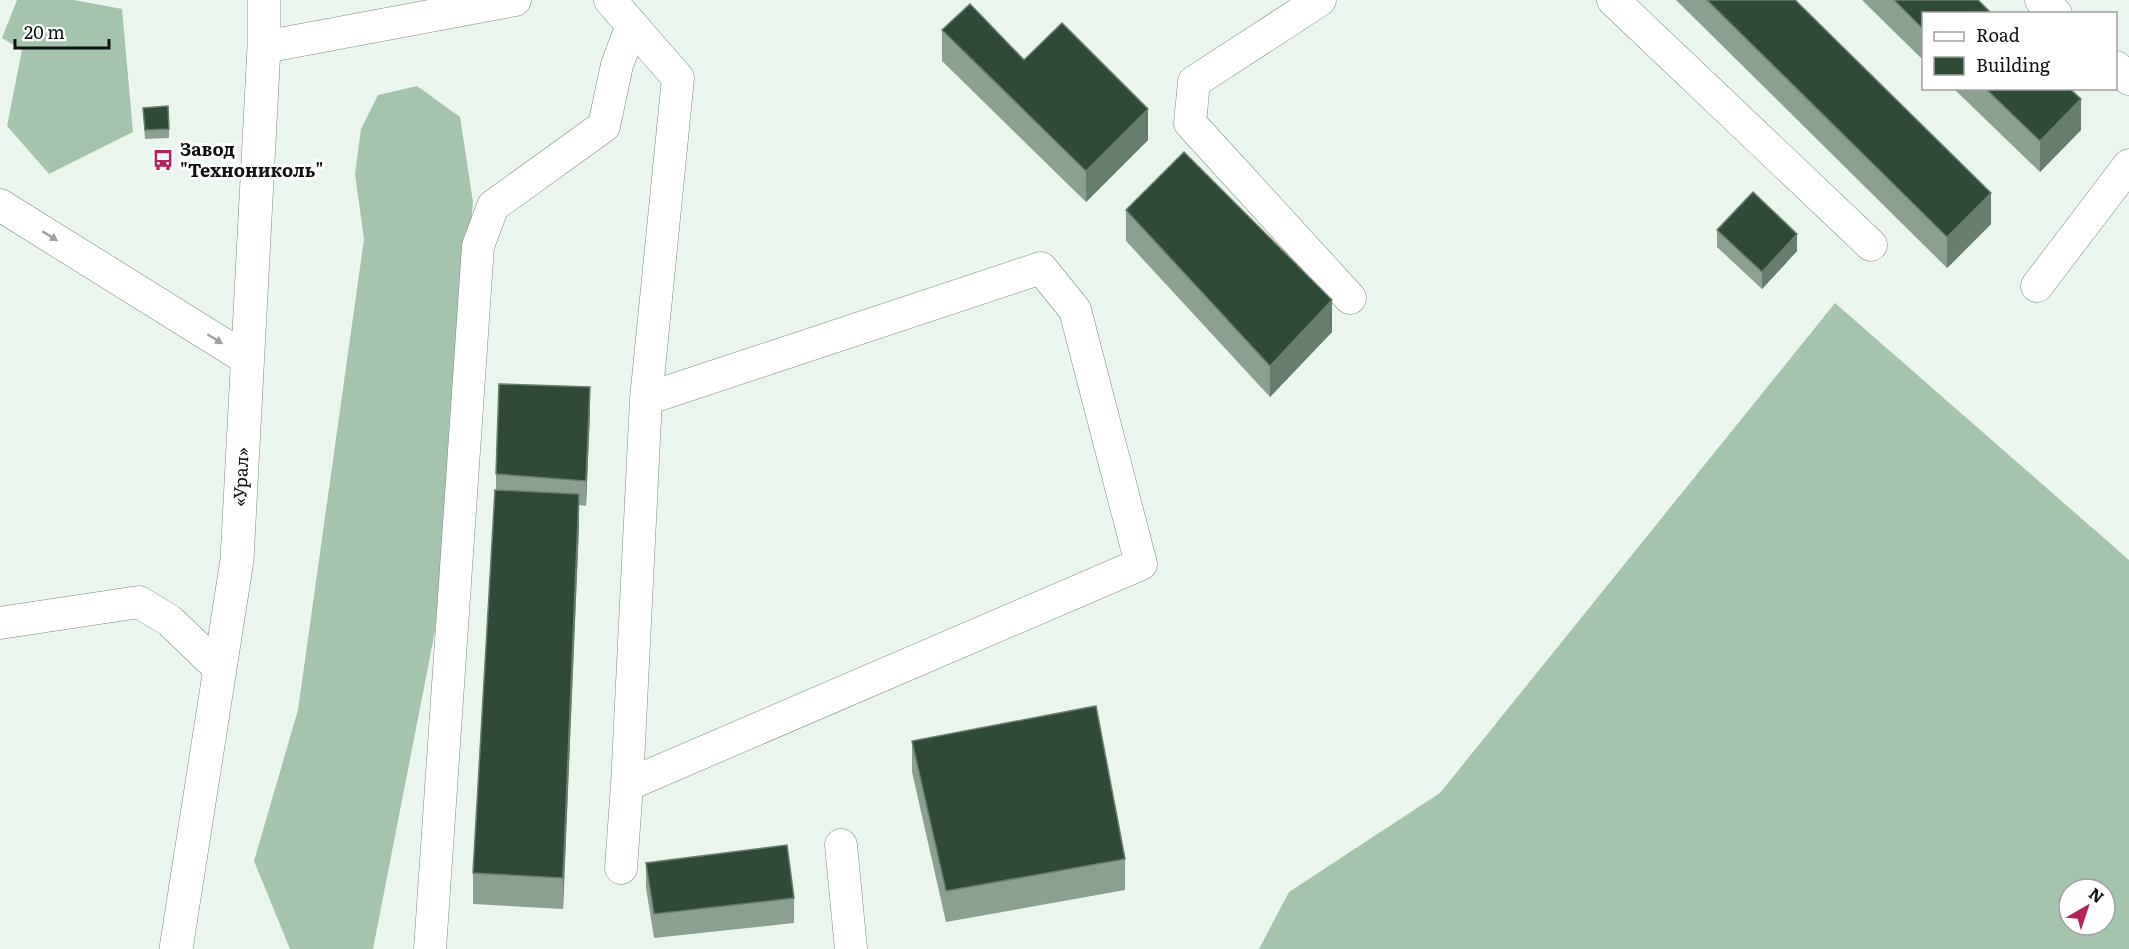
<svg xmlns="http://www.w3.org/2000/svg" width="2129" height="949" font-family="Literata,serif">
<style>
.forest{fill:#a4c4ae;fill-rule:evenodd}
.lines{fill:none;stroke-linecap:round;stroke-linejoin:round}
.minor-casing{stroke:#7e8981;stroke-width:33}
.highway-casing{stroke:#7e8981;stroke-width:34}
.minor{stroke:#fff;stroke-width:32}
.highway{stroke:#fff;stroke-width:33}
.wall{fill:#8ca092}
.shaded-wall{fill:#677e6e}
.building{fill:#2f4b38;stroke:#677e6e;stroke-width:1.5}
.oneway{fill:#9fa19f}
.labels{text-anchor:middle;stroke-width:6;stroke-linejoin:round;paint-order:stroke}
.poi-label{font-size:18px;font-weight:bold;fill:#0f1310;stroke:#fff;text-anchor:start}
.street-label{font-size:18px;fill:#0f1310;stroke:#fff}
</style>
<rect width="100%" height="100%" fill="#eaf6ed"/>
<!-- forest -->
<path class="forest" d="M 17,0 L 74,0 L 122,9 L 133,132 L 49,174 L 7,126 L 22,50 L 2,38 Z
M 417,86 L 460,117 L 473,202 L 435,631 L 373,949 L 290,949 L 254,861 L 298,710 L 364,239 L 355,174 L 361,129 L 378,95 Z
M 1835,303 L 2129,560 L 2129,949 L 1259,949 L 1289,892 L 1440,793 ZM 2069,889 L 2105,889 L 2105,925 L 2069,925 Z"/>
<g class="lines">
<defs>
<path id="minor" d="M 610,0 L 678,78 L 646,399 L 627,785 L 621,868
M 1320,0 L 1194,82 L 1190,123 L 1350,298
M 1613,0 L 1871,245
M 2041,0 L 2056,14
M 264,47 L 515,0
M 2116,67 L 2129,79
M 0,205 L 247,359
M 2037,286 L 2129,165
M 0,623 L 139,602 L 170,621 L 220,669
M 627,785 L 1141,564 L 1075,310 L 1041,268 L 646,399
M 841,845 L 851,949
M 430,949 L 478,246 L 493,206 L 604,126 L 617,65 L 632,25"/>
<g id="highway">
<path id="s1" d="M 176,949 L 237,560 L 264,47 L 264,0"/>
</g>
</defs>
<!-- minor casing -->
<use href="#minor" class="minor-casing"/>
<!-- highway casing -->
<use href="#highway" class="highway-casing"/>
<!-- minor -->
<use href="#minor" class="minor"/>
<!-- highway -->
<use href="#highway" class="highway"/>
</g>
<!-- wall -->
<path class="wall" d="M 1676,0 L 1795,0 L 1991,224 L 1947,268 Z
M 1862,0 L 1978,0 L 1923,14 L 1923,60 Z
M 942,30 L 1024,60 L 1148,140 L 1086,202 L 942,61 Z
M 1953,88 L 2069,88 L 2081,130 L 2040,172 Z
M 143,108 L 169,129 L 169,138 L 145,139 Z
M 1126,210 L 1332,332 L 1270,397 L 1126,241 Z
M 1717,230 L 1797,251 L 1762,289 L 1717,247 Z
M 590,412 L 586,506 L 579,505 L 579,526 L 563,909 L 473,904 L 473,873 L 496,490 L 496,474 Z
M 912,741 L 1125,859 L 1125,890 L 946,922 L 912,772 Z
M 646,863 L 794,898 L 794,923 L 654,938 L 646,888 Z"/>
<!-- shaded-wall -->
<path class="shaded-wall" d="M 2081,99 L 2081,130 L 2040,172 L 2040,141 Z
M 1148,109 L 1148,140 L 1086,202 L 1086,171 Z
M 1991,193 L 1991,224 L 1947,268 L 1947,237 Z
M 1797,234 L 1797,251 L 1762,289 L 1762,272 Z
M 1332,300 L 1332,332 L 1270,397 L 1270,366 Z
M 590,387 L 590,412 L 586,506 L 586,481 Z
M 579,494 L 579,526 L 563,909 L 563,878 Z"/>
<!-- building -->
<path class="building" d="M 1707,0 L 1795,0 L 1991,193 L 1947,237 Z
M 1894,0 L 1978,0 L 1992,14 L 1923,14 L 1923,29 Z
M 970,4 L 1024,60 L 1062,23 L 1148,109 L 1086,171 L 942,30 Z
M 1985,88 L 2069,88 L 2081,99 L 2040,141 Z
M 168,106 L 169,129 L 145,130 L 143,108 Z
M 1184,152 L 1332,300 L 1270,366 L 1126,210 Z
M 1753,192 L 1797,234 L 1762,272 L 1717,230 Z
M 499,384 L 590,387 L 586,481 L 496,474 Z
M 495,490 L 579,494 L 563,878 L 473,873 Z
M 1096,706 L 1125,859 L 946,891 L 912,741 Z
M 787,845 L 794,898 L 654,914 L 646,863 Z"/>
<!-- one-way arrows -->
<defs><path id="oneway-solid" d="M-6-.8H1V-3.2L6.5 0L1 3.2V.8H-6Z" transform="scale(1.5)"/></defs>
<g class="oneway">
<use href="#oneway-solid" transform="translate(50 236) rotate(32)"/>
<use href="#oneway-solid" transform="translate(215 339) rotate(32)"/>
</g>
<!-- icons -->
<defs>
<symbol id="bus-bare" viewBox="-9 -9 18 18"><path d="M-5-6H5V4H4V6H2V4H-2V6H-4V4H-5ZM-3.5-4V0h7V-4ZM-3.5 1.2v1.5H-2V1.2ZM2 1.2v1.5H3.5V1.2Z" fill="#b3255a" stroke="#fff" stroke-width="2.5" paint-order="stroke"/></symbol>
</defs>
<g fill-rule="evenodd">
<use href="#bus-bare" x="148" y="145" width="30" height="30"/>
</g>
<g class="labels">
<!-- poi labels -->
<g class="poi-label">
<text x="180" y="156">Завод<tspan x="180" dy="21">"Технониколь"</tspan></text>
</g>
<!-- street labels -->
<g class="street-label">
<text dy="6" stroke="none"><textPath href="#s1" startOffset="477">«Урал»</textPath></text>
</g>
</g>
<!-- legend -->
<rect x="1922" y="12" width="195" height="78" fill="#ffffff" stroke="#9fa19f" stroke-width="1.5"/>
<rect x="1934" y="32" width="30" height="9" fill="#ffffff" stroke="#9fa19f" stroke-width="1.5"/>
<text x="1976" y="42" font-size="18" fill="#0f1310">Road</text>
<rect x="1934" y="57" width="30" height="18" fill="#2f4b38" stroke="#9fa19f" stroke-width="1.5"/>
<text x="1976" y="72" font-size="18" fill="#0f1310">Building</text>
<!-- north arrow -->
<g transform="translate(2087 907) rotate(39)"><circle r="28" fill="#ffffff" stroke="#9fa19f" stroke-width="1.5"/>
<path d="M0-4.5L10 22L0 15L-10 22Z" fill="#b3255a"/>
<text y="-9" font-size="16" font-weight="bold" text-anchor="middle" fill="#0f1310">N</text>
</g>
<!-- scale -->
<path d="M15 39v9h94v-9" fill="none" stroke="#0f1310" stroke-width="3"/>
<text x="24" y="39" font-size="18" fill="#0f1310" stroke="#ffffff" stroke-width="4.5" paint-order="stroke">20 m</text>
</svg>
